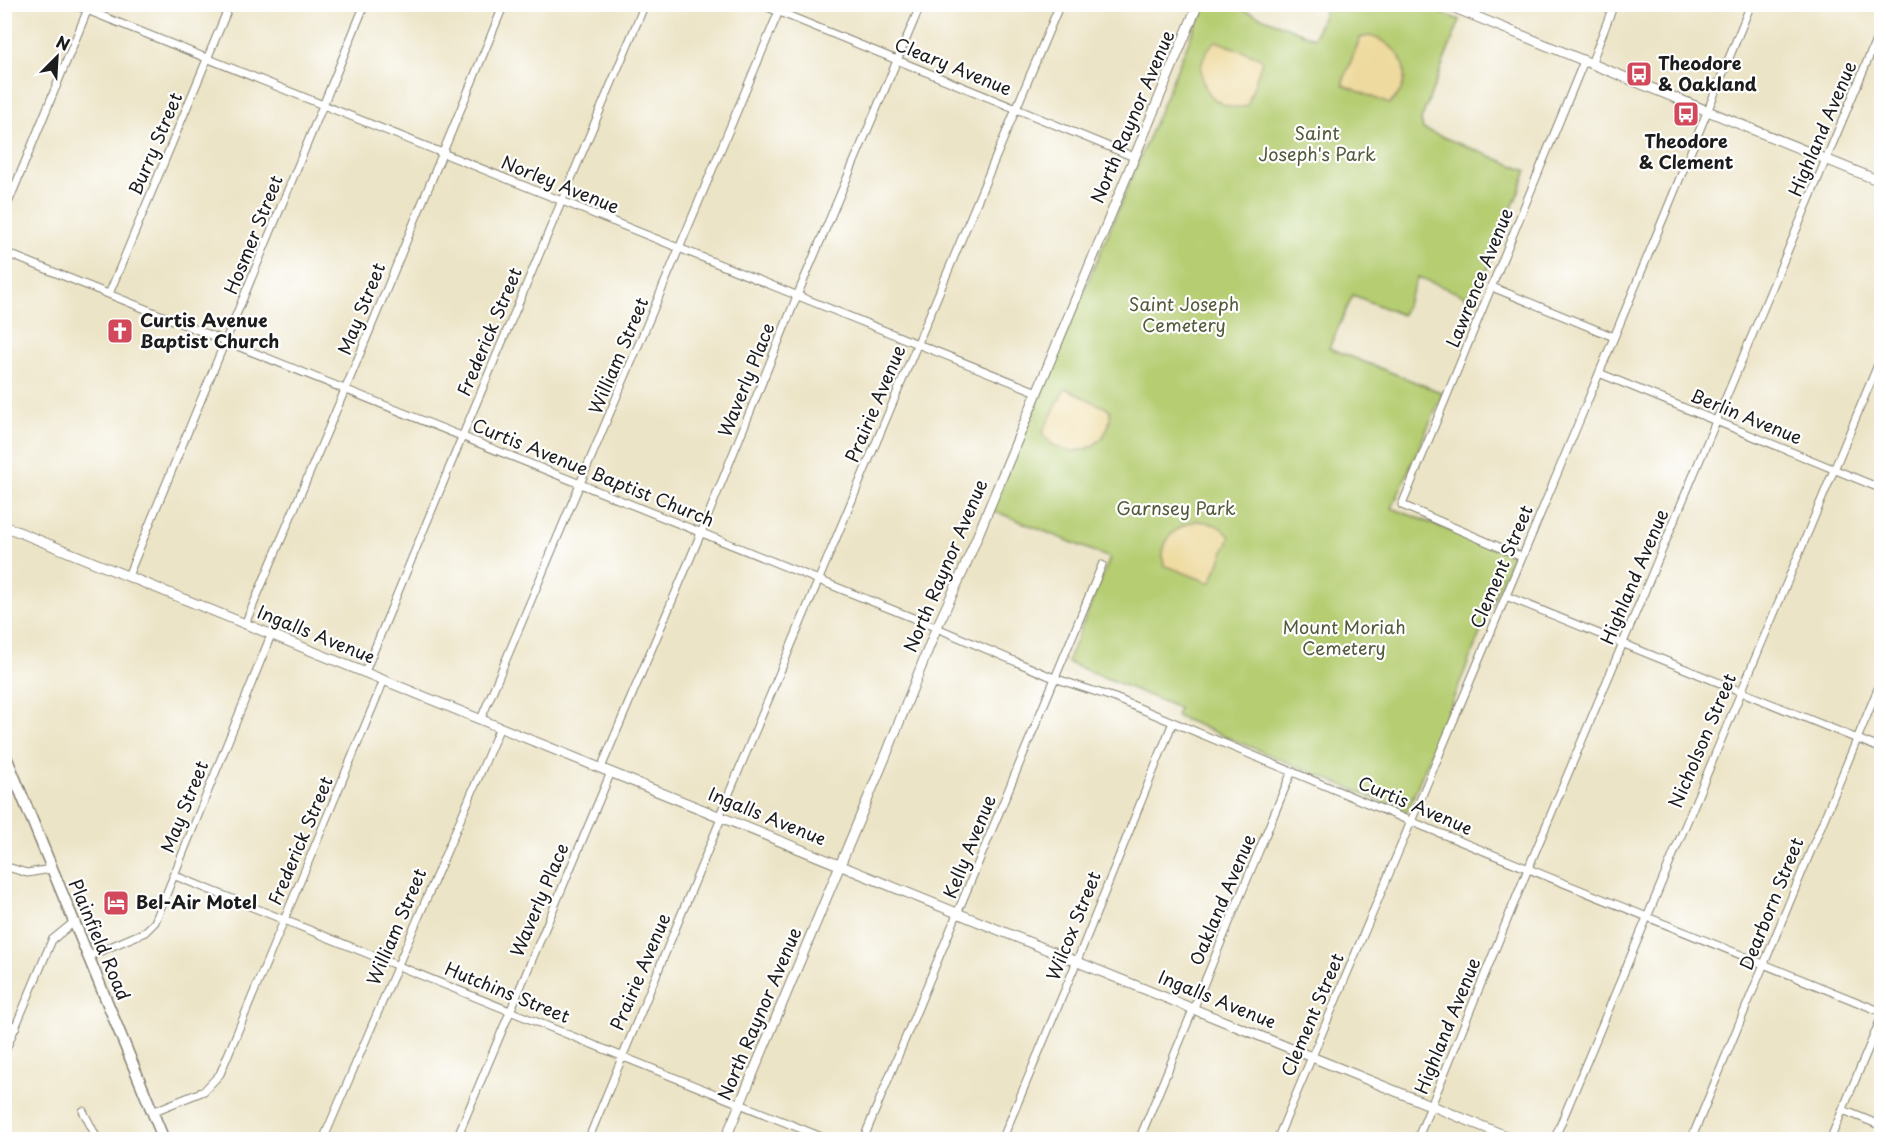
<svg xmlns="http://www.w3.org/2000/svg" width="1886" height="1144" font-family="'Playpen Sans',sans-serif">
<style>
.green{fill:#b6cd72;stroke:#697447;stroke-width:1.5}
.sand{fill:#eeda9e;stroke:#857b5d;stroke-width:1.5}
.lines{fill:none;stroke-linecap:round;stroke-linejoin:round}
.street-casing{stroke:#848071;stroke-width:9}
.secondary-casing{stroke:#848071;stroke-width:11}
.primary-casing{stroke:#848071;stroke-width:13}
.street{stroke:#fff;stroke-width:7}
.secondary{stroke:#fff;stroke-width:9}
.primary{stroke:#fff;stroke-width:10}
.labels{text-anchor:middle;stroke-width:4.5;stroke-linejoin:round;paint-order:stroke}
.poi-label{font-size:18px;font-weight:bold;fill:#1c1c1c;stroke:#fff;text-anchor:start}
.street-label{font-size:18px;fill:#1c1c1c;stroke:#fff}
.park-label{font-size:18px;fill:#525a3a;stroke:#fff}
</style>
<rect width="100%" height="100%" fill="#fff"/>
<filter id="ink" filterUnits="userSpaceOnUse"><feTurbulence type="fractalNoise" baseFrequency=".0167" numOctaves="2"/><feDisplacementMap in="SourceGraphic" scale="12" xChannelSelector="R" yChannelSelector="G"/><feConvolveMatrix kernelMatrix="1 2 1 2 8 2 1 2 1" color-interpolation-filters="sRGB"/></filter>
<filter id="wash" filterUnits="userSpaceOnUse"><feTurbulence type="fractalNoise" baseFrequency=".008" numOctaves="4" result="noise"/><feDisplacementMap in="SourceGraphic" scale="24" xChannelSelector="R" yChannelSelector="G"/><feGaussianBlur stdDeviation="1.35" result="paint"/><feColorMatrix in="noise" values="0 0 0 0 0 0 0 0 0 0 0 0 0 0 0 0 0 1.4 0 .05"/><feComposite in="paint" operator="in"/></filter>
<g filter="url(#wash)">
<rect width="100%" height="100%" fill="#ece4c6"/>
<!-- green -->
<path class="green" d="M 1204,5 L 1231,5 L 1314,38 L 1327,5 L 1418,5 L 1460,20 L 1421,120 L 1423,129 L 1527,171 L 1475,300 L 1418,277 L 1402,315 L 1353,295 L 1329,348 L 1443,393 L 1392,508 L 1512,555 L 1407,812 L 1176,716 L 1179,708 L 1067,662 L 1110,558 L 992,510 Z"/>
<!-- sand -->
<path class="sand" d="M 1369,36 C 1403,43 1418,81 1389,104 L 1343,85 L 1343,82 L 1360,38 Z
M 1216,41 L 1261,58 L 1262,61 L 1247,106 C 1207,115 1185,66 1216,41 Z
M 1065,389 L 1067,389 L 1110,410 C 1113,451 1063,466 1042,433 Z
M 1196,521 C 1210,522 1221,525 1230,537 L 1211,582 L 1208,582 L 1164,565 C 1159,542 1174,526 1196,521 Z"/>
</g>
<g filter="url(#ink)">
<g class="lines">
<defs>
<path id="street" d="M 72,4 L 1037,392
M 760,4 L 1134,157
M 1471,15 L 1475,4
M 1591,64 L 1614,4
M 4,213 L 90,4
M 4,252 L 923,622 L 1054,678 L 1115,698 L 1410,821 L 1882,1012
M 1492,287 L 1614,337
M 109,294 L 230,4
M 1599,373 L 1882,489
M 1522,557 L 1402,505 L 1584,61
M 128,576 L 365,4
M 1506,596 L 1882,749
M 245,624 L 350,378 L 504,4
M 365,672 L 462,437 L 645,4
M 481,719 L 782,4
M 601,768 L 701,533 L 797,296 L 921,4
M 720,815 L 1060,4
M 4,866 L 27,873 L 51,869
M 173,875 L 829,1140
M 89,956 L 145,932 L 155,922 L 271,635
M 4,1023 L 16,1027
M 4,1054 L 52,940 L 74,922
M 1843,1110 L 1882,1126
M 83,1111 L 98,1140
M 152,1112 L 204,1091 L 220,1074 L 384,680
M 323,1140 L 500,727
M 456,1140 L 611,772
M 588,1140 L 722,816
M 863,1140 L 1102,565
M 1002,1140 L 1077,961 L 1173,722
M 1139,1140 L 1292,771
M 1277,1140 C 1436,761 1597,384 1751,4
M 1417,1140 L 1528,869 L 1882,26
M 1554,1140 L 1882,355
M 1691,1140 L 1882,679
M 1830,1140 L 1882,1016"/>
<path id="secondary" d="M 1445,4 L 1882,182
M 4,526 L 1516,1140
M 725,1140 L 887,753 L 936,629 L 963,571 L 1198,4"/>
<path id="primary" d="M 4,752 L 164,1140"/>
</defs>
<!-- street casing -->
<use href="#street" class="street-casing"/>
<!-- secondary casing -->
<use href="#secondary" class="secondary-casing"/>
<!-- primary casing -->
<use href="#primary" class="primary-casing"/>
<!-- street -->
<use href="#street" class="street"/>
<!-- secondary -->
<use href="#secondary" class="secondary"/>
<!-- primary -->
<use href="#primary" class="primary"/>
</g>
</g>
<!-- icons -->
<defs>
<symbol id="bus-square" viewBox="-11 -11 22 22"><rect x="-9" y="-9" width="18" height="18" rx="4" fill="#d1495b" stroke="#fff"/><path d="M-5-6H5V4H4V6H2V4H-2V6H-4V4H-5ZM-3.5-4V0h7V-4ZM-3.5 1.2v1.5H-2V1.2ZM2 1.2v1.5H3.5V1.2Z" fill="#fff"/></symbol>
<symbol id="church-square" viewBox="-11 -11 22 22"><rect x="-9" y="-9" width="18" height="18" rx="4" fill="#d1495b" stroke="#fff"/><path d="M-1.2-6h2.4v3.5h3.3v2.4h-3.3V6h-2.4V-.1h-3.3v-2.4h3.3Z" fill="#fff"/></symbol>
<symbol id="hotel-square" viewBox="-11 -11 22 22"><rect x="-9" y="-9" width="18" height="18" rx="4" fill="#d1495b" stroke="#fff"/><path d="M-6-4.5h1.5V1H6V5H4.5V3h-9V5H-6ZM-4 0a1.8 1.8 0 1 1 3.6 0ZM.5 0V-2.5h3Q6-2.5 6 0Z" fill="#fff"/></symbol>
</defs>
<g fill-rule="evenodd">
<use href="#bus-square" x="1624" y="59" width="30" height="30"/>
<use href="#bus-square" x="1671" y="99" width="30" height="30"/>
<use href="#church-square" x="105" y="316" width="30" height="30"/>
<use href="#hotel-square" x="101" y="888" width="30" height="30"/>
</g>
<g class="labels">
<!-- poi labels -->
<g class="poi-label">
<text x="1658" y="70">Theodore<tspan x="1658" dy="21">&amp; Oakland</tspan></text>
<text x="1686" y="148" text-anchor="middle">Theodore<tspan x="1686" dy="21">&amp; Clement</tspan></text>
<text x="140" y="327">Curtis Avenue<tspan x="140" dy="21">Baptist Church</tspan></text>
<text x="136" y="909">Bel-Air Motel</text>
</g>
<!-- street labels -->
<g class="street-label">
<text transform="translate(953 67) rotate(22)" y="6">Cleary Avenue</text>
<text transform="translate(1133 117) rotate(-67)" y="6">North Raynor Avenue</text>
<text transform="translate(1823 129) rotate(-67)" y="6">Highland Avenue</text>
<text transform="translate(156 144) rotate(-67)" y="6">Burry Street</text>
<text transform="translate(560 185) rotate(22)" y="6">Norley Avenue</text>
<text transform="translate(254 235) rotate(-68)" y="6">Hosmer Street</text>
<text transform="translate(1480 278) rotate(-68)" y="6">Lawrence Avenue</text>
<text transform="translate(362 309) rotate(-68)" y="6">May Street</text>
<text transform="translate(490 332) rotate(-67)" y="6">Frederick Street</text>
<text transform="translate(619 356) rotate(-67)" y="6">William Street</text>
<text transform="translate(747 380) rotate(-68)" y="6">Waverly Place</text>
<text transform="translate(876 404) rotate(-67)" y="6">Prairie Avenue</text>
<text transform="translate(1746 417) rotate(22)" y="6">Berlin Avenue</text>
<text transform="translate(593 473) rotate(22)" y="6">Curtis Avenue Baptist Church</text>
<text transform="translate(946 566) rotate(-67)" y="6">North Raynor Avenue</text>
<text transform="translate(1502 567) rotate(-67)" y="6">Clement Street</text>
<text transform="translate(1635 577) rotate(-67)" y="6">Highland Avenue</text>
<text transform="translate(316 635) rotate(22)" y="6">Ingalls Avenue</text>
<text transform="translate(1703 741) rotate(-67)" y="6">Nicholson Street</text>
<text transform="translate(1415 806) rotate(23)" y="6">Curtis Avenue</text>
<text transform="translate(185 807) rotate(-68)" y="6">May Street</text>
<text transform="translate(767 817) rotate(22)" y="6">Ingalls Avenue</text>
<text transform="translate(301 841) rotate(-67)" y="6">Frederick Street</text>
<text transform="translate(970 847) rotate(-68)" y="6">Kelly Avenue</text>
<text transform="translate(540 900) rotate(-67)" y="6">Waverly Place</text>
<text transform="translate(1223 900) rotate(-67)" y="6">Oakland Avenue</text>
<text transform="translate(1772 904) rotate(-68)" y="6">Dearborn Street</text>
<text transform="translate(1074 926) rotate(-68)" y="6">Wilcox Street</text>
<text transform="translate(397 927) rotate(-67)" y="6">William Street</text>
<text transform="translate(99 940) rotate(67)" y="6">Plainfield Road</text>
<text transform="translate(641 972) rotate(-67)" y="6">Prairie Avenue</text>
<text transform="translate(507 993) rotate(22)" y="6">Hutchins Street</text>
<text transform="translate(1217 1000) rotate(22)" y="6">Ingalls Avenue</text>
<text transform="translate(760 1014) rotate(-67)" y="6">North Raynor Avenue</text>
<text transform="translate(1313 1015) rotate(-67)" y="6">Clement Street</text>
<text transform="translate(1448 1026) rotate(-68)" y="6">Highland Avenue</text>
</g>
<!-- park labels -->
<g class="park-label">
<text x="1317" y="140">Saint<tspan x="1317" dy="21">Joseph's Park</tspan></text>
<text x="1184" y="311">Saint Joseph<tspan x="1184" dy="21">Cemetery</tspan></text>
<text x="1176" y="515">Garnsey Park</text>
<text x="1344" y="634">Mount Moriah<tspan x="1344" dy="21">Cemetery</tspan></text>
</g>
</g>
<!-- margin -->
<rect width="1886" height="1144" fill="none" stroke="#fff" stroke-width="24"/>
<!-- north arrow -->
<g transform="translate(57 57) rotate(24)" stroke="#ffffff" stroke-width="4.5" paint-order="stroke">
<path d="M0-4.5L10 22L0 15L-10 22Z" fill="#1c1c1c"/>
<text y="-9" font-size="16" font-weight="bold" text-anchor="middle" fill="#1c1c1c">N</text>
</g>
</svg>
